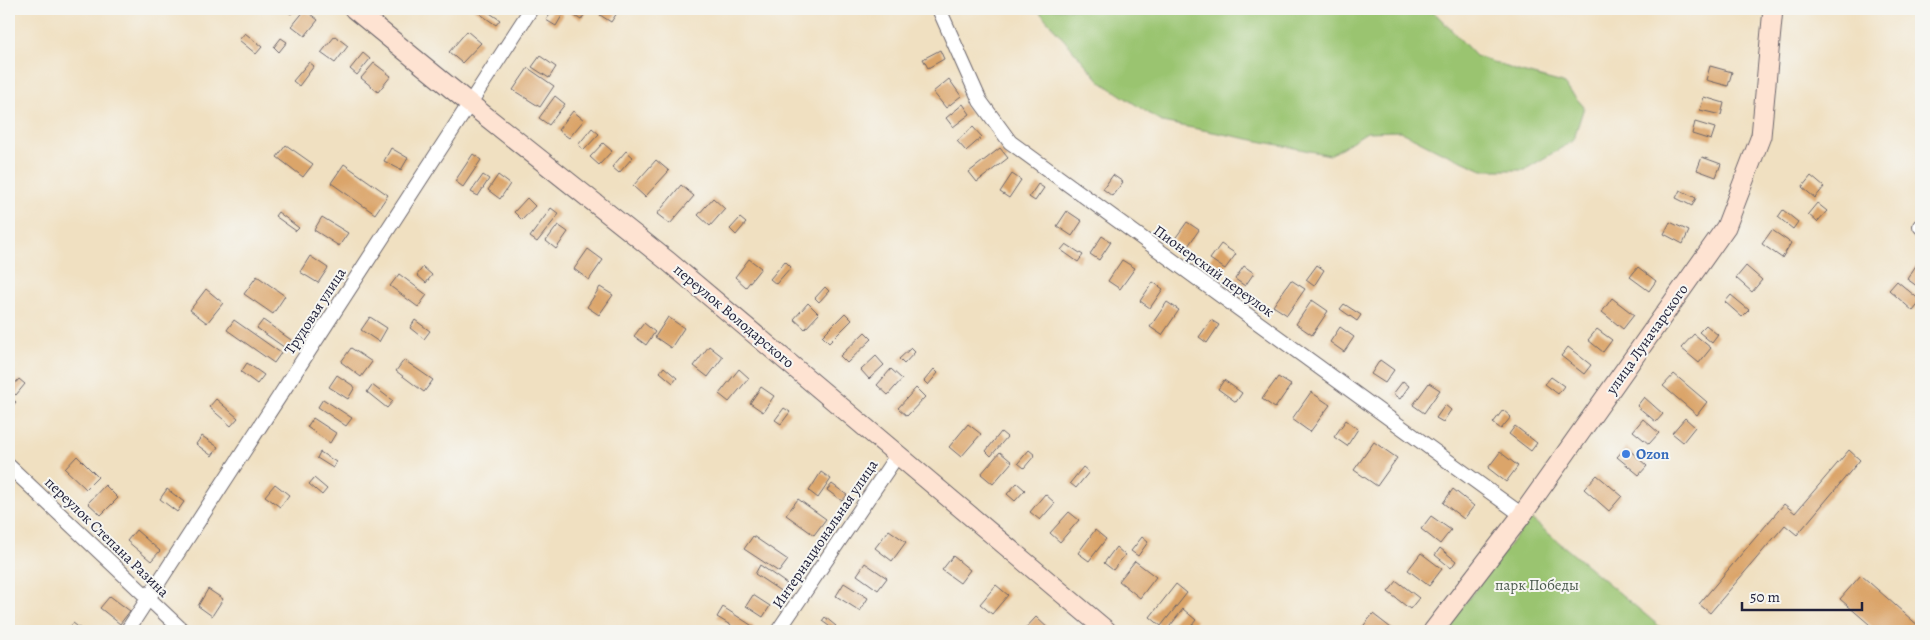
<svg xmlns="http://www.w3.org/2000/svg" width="1930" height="640" font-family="Alegreya,serif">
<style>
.green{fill:#9ac470;stroke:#5e7356}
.building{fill:#dba56a}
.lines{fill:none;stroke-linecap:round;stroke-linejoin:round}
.street-casing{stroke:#6a646a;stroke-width:16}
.secondary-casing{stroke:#6a646a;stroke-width:21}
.street{stroke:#fff;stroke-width:14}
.secondary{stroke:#fee3d2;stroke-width:19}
.shop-dot{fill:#3f7fe0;stroke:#f6f6f2;stroke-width:2}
.labels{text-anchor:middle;stroke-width:4;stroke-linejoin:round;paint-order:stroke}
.street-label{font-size:15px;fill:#22223b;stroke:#f6f6f2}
.shop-label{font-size:15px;font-weight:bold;fill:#366cbe;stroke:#f6f6f2;text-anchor:start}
.park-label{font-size:15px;fill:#4c5b4e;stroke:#f6f6f2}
</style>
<rect width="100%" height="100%" fill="#f6f6f2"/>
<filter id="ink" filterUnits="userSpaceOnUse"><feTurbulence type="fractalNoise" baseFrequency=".02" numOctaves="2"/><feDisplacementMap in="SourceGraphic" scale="10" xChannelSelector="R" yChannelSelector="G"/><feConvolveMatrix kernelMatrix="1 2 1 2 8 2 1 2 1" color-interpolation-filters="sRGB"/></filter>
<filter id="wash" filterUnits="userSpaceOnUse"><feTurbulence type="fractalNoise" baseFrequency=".0096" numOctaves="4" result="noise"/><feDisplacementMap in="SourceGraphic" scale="20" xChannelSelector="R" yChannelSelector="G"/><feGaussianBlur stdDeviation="1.12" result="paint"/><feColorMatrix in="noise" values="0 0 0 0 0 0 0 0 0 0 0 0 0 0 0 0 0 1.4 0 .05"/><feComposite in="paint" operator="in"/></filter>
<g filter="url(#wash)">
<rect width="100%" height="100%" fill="#f0e0c1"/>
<!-- green -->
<path class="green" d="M 1037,9 L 1425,9 L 1437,15 L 1476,56 L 1518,71 L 1563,83 L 1584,107 L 1573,141 L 1524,170 L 1482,170 L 1439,151 L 1400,131 L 1367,132 L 1330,155 L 1162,122 L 1101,82 Z
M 1530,518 L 1665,631 L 1444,631 Z"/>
<g id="blocks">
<!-- building -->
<path class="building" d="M 285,9 L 295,9 L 291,14 Z
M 473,9 L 484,9 L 500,20 L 496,25 Z
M 554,9 L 563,14 L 556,26 L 546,20 Z
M 564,9 L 582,9 L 586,12 L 581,20 Z
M 605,9 L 610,9 L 617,13 L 611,22 L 600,15 Z
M 305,10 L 318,20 L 305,36 L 292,26 Z
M 467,31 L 481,43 L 462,63 L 449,52 Z
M 245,33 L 262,47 L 256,54 L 239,40 Z
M 335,36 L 348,46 L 335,63 L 321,53 Z
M 281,38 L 287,42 L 279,52 L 274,47 Z
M 940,50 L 944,59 L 928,68 L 923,59 Z
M 363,53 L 370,59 L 357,75 L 350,69 Z
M 540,56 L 556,67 L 549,78 L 532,67 Z
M 309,62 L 314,66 L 299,86 L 293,81 Z
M 374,63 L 391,76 L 378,92 L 361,78 Z
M 1710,66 L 1732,72 L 1728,86 L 1706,80 Z
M 528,68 L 554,86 L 540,107 L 513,90 Z
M 949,79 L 961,96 L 946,108 L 933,92 Z
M 555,96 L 565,104 L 549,125 L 539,118 Z
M 1704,97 L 1724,103 L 1721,115 L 1700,110 Z
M 963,104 L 970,114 L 953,127 L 946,118 Z
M 573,111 L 584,120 L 569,138 L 558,130 Z
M 1695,122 L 1715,128 L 1711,140 L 1692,134 Z
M 973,127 L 982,137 L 966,151 L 957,141 Z
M 592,128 L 599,134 L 584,150 L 578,145 Z
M 603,143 L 612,151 L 599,165 L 590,157 Z
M 286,145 L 313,164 L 303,177 L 277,157 Z
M 391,148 L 408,158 L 401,170 L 384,161 Z
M 1000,148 L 1008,158 L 977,182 L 969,172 Z
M 626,151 L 633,157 L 619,173 L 612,167 Z
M 473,154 L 481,160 L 463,187 L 455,181 Z
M 1702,157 L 1721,164 L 1716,177 L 1697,170 Z
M 656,160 L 669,171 L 645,197 L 633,186 Z
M 344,164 L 388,195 L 375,214 L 331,183 Z
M 1012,174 L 1021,180 L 1009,198 L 1000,192 Z
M 483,175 L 489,179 L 478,196 L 471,192 Z
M 498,175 L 510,184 L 500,199 L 488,190 Z
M 1113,175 L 1123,182 L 1112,196 L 1103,189 Z
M 1811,176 L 1824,187 L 1815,198 L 1802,187 Z
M 1038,184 L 1044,188 L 1035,201 L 1029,197 Z
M 681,185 L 694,196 L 670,224 L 657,214 Z
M 1680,190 L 1696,198 L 1692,206 L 1676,198 Z
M 527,198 L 535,206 L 522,220 L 514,212 Z
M 713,198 L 725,209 L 710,226 L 698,215 Z
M 1817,203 L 1827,211 L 1817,222 L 1808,214 Z
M 551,208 L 559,214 L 537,242 L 530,237 Z
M 1783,210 L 1798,222 L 1793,229 L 1778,217 Z
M 1067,211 L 1082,221 L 1072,236 L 1057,226 Z
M 278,212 L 299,228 L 296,231 L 275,216 Z
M 322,217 L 348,233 L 339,246 L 314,230 Z
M 740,218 L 746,223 L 736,235 L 730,229 Z
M 1187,222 L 1199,230 L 1186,249 L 1174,240 Z
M 1670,222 L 1689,231 L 1683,244 L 1664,234 Z
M 558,225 L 568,232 L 556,249 L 546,241 Z
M 1772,230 L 1791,243 L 1782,258 L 1762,244 Z
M 1102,236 L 1111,242 L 1099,260 L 1090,254 Z
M 1066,244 L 1083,255 L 1078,262 L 1061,250 Z
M 1221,244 L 1236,254 L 1225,269 L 1210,259 Z
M 588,249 L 603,260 L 589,280 L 574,269 Z
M 310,256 L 328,268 L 318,283 L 300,272 Z
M 1921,258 L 1921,289 L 1907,279 Z
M 749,259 L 761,268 L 746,287 L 735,277 Z
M 1122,260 L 1135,268 L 1120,289 L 1108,281 Z
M 785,261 L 791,267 L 776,284 L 770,279 Z
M 1317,265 L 1324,270 L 1314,286 L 1306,280 Z
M 1244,266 L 1254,273 L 1245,286 L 1235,279 Z
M 1746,266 L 1762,280 L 1752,292 L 1736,278 Z
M 423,267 L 432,275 L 426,283 L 417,275 Z
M 1638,267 L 1656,281 L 1649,291 L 1630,277 Z
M 399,274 L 427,295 L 418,307 L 390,286 Z
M 257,276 L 285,296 L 273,314 L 244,294 Z
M 1291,280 L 1305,289 L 1287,315 L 1273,306 Z
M 1897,281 L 1921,301 L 1913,311 L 1889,290 Z
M 1153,282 L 1163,289 L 1150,308 L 1140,301 Z
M 600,287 L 613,295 L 599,315 L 587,307 Z
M 825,287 L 829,291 L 819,302 L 815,298 Z
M 206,289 L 223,303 L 207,323 L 190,310 Z
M 1731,295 L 1749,310 L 1742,317 L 1725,302 Z
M 1612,298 L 1634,315 L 1623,329 L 1602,312 Z
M 1312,300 L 1328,311 L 1312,335 L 1296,324 Z
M 1167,302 L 1179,310 L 1162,335 L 1150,327 Z
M 808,303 L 819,314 L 805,329 L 794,319 Z
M 1344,304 L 1361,315 L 1357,321 L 1340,309 Z
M 845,313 L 852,320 L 829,343 L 822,336 Z
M 370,317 L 387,328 L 379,342 L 361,330 Z
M 668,317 L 684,328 L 671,348 L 655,337 Z
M 234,320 L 281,353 L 274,363 L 227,330 Z
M 263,320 L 294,342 L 288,350 L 257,328 Z
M 415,320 L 430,331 L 424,339 L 410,328 Z
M 1211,320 L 1219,325 L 1207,343 L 1199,337 Z
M 644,323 L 655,332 L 646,345 L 634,336 Z
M 1706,325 L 1718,335 L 1712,343 L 1699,332 Z
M 1340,327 L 1354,337 L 1344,352 L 1330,342 Z
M 1597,329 L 1612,340 L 1603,352 L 1588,340 Z
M 865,332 L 872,339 L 847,363 L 840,356 Z
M 1694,334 L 1711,348 L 1699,363 L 1681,348 Z
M 709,346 L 723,357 L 708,377 L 694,366 Z
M 1568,347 L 1591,365 L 1584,374 L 1561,356 Z
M 351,348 L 372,362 L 361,377 L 341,362 Z
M 911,348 L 915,352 L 904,364 L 899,359 Z
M 876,356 L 884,365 L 869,379 L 861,370 Z
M 404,360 L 433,380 L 424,392 L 396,371 Z
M 1380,360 L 1394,370 L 1385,383 L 1371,374 Z
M 247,363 L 264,375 L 257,384 L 241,372 Z
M 664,367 L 677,378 L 673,383 L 660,372 Z
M 739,369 L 749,378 L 729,402 L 719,394 Z
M 891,369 L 902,379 L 888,395 L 877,385 Z
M 934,369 L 938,373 L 928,385 L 924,381 Z
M 1674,374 L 1707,402 L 1697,415 L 1663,386 Z
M 337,375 L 355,387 L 348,399 L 329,387 Z
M 1278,377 L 1291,385 L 1275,408 L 1262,399 Z
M 1551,377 L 1564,386 L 1558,394 L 1545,384 Z
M 19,379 L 25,384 L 16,395 L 9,390 Z
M 1224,380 L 1242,393 L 1236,402 L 1218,389 Z
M 1403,381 L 1409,386 L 1400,399 L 1393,394 Z
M 1429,383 L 1440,390 L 1424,413 L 1413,405 Z
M 372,385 L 393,401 L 387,408 L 367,392 Z
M 761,387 L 774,396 L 763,412 L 750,403 Z
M 916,388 L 925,397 L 907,416 L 898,408 Z
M 1311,392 L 1330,405 L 1310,432 L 1292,419 Z
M 9,396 L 16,402 L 9,410 Z
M 1644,397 L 1663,414 L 1656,422 L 1637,406 Z
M 216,399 L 238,418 L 231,426 L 209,407 Z
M 323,399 L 352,418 L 346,426 L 318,407 Z
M 1445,405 L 1451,410 L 1443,422 L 1436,418 Z
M 784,408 L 790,412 L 781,424 L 775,420 Z
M 1503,410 L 1511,417 L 1501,429 L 1493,423 Z
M 313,418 L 336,433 L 330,443 L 307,427 Z
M 1685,418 L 1695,427 L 1683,442 L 1672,433 Z
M 1643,419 L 1659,433 L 1649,444 L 1633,431 Z
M 1346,420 L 1358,429 L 1347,446 L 1334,437 Z
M 968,424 L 981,434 L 961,457 L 949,447 Z
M 1515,426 L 1537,443 L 1531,451 L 1509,434 Z
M 1001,432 L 1007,437 L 991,456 L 986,451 Z
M 202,436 L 218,447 L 212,456 L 196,444 Z
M 1374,442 L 1397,458 L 1377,486 L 1354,470 Z
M 1626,447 L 1647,466 L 1639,475 L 1617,457 Z
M 1029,450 L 1035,455 L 1024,468 L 1018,463 Z
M 1849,450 L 1860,460 L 1797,535 L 1785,525 L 1710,613 L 1699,604 L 1784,504 L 1795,513 Z
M 320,452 L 336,462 L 333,468 L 317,458 Z
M 1000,452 L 1012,462 L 993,484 L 981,474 Z
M 1500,452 L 1518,466 L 1506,482 L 1488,468 Z
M 77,456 L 98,477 L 86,489 L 65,469 Z
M 1083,467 L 1089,472 L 1076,488 L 1070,483 Z
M 821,472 L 831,479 L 818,498 L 809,491 Z
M 1597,475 L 1622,496 L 1609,511 L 1584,489 Z
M 314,478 L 327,489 L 322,495 L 309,484 Z
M 1017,483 L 1025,490 L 1015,501 L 1007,494 Z
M 275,484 L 289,495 L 280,507 L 265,496 Z
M 832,484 L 847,495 L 842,501 L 827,490 Z
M 105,485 L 118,498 L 101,515 L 88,503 Z
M 167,489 L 184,502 L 177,512 L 160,499 Z
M 1453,489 L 1474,506 L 1464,519 L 1443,503 Z
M 1045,494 L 1055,503 L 1040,520 L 1030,512 Z
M 798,499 L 826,519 L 814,535 L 786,515 Z
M 1069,512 L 1079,520 L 1060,542 L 1050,533 Z
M 1431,516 L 1451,530 L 1440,544 L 1421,529 Z
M 136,530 L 160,551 L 151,561 L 127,541 Z
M 889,530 L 906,542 L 892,561 L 875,548 Z
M 1095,530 L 1106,539 L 1089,561 L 1078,553 Z
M 753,536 L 788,560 L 779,572 L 744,549 Z
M 1142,537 L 1148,542 L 1138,556 L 1131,551 Z
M 1116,547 L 1125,555 L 1113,570 L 1104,563 Z
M 1440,548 L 1456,561 L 1451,568 L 1435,555 Z
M 1421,553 L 1442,569 L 1429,586 L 1408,570 Z
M 953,556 L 970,570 L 960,583 L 942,570 Z
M 1135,561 L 1156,577 L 1140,598 L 1119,581 Z
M 865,563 L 887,578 L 878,590 L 857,575 Z
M 760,565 L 787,584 L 782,592 L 755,574 Z
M 1861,575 L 1921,628 L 1921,631 L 1877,631 L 1840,599 Z
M 1397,581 L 1419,598 L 1410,609 L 1388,592 Z
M 844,583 L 868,598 L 860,611 L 836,596 Z
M 1176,584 L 1187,593 L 1161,626 L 1150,617 Z
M 996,585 L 1008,595 L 992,614 L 980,604 Z
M 208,589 L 223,599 L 212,616 L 198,606 Z
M 753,595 L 770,606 L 763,617 L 746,606 Z
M 110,596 L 130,611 L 120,624 L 100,608 Z
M 723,607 L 754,627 L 752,631 L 740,631 L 717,617 Z
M 1183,609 L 1196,620 L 1187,631 L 1169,631 L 1167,630 Z
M 1373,614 L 1395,631 L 1360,630 Z
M 825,617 L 836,626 L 833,629 L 822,621 Z
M 1036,617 L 1051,631 L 1023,631 Z
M 73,623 L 81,629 L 80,631 L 67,631 Z"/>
</g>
</g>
<g filter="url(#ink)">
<use href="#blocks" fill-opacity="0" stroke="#6a646a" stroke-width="1"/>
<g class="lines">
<defs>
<path id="street" d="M 939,9 L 980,101 L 1010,142 L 1522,515
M 1920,226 L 1921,227
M 9,466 L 183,631
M 127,631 L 531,9
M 778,631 L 898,454"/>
<path id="secondary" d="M 354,9 L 469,103 L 669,262 L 1107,631
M 1433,631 L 1522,515 L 1726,227 L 1761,136 L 1773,9"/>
</defs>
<!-- street casing -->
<use href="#street" class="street-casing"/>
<!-- secondary casing -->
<use href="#secondary" class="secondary-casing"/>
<!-- street -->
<use href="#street" class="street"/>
<!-- secondary -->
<use href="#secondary" class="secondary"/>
</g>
</g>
<!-- markers -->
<circle class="shop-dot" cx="1626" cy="454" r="5"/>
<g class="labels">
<!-- street labels -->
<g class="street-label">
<text transform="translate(1214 271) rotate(36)" y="5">Пионерский переулок</text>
<text transform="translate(315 311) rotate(-57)" y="5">Трудовая улица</text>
<text transform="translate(734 316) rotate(40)" y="5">переулок Володарского</text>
<text transform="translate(1647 339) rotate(-55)" y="5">улица Луначарского</text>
<text transform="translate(825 534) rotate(-56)" y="5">Интернациональная улица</text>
<text transform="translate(107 537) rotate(44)" y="5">переулок Степана Разина</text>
</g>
<!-- shop labels -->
<g class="shop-label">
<text x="1636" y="459">Ozon</text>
</g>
<!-- park labels -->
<g class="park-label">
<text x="1537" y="590">парк Победы</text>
</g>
</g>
<!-- margin -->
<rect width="1930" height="640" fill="none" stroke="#f6f6f2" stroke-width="30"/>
<!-- scale -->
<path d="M1742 602v8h120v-8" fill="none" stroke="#22223b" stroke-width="2.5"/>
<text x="1750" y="602" font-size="15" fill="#22223b" stroke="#f6f6f2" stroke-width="4" paint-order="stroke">50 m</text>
</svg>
